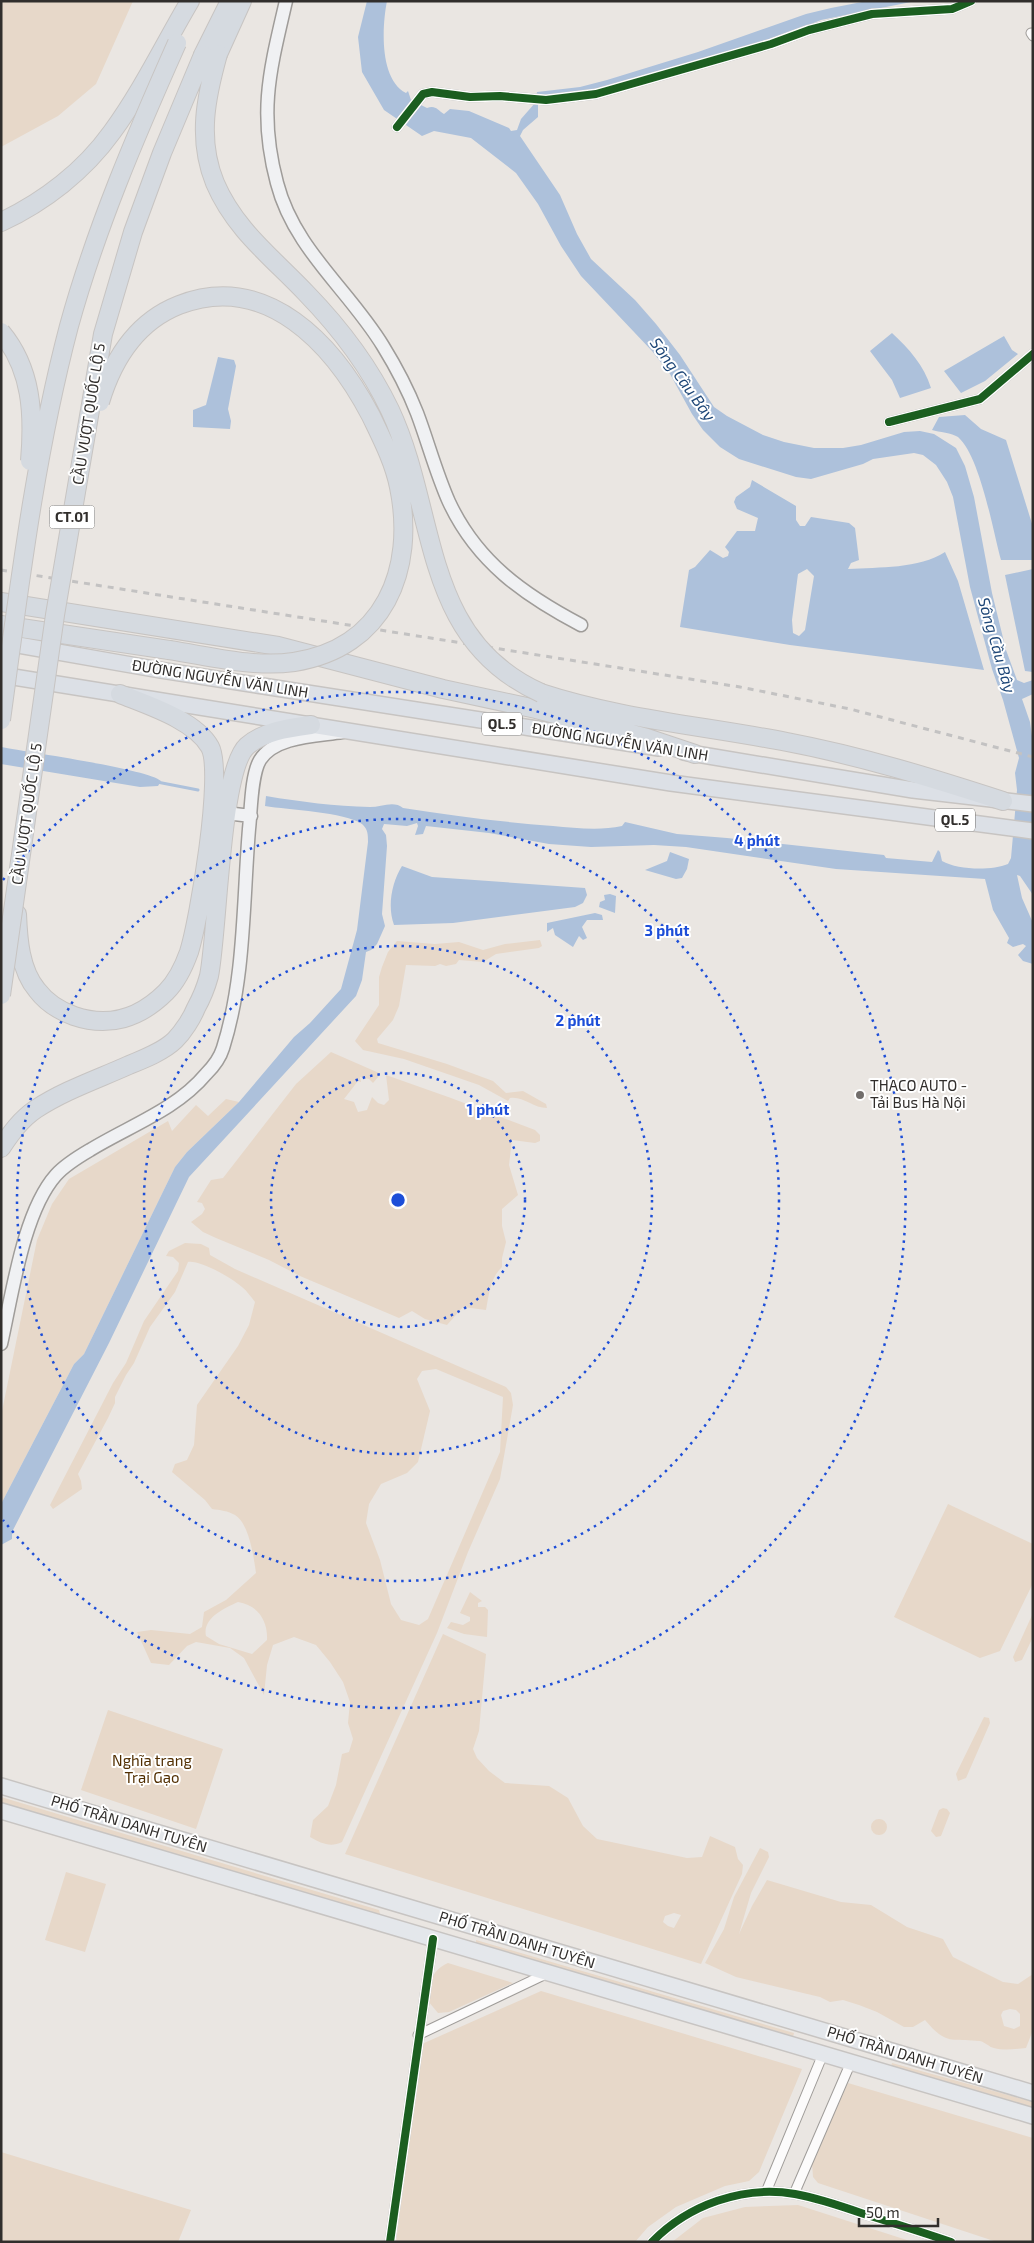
<svg xmlns="http://www.w3.org/2000/svg" width="1034" height="2243" font-family="'Exo 2',sans-serif">
<style>
.green{fill:#e7d8c9;fill-rule:evenodd}
.water{fill:#adc1db;fill-rule:evenodd}
.lines{fill:none;stroke-linecap:round;stroke-linejoin:round}
.stream{stroke:#adc1db;stroke-width:3}
.minor-casing{stroke:#9f9c99;stroke-width:11}
.secondary-casing{stroke:#9f9c99;stroke-width:15}
.primary-casing{stroke:#c7c4c2;stroke-width:18}
.trunk-casing{stroke:#c7c4c2;stroke-width:18}
.motorway-casing{stroke:#c7c4c2;stroke-width:20}
.minor{stroke:#fcfbfb;stroke-width:9}
.secondary{stroke:#f0f1f3;stroke-width:12}
.primary{stroke:#e4e7eb;stroke-width:15}
.trunk{stroke:#dce0e6;stroke-width:15}
.motorway{stroke:#d5dae0;stroke-width:18}
.rail{stroke:#c3c2c2;stroke-width:3;stroke-dasharray:6 6;stroke-linecap:butt}
.motorway-bridge-casing{stroke:#c7c4c2;stroke-width:20;stroke-linecap:butt}
.motorway-bridge{stroke:#d5dae0;stroke-width:18}
.cycleway-casing{stroke:#fff;stroke-width:11}
.cycleway{stroke:#1b5e20;stroke-width:8}
.ring{fill:none;stroke:#1d4ed8;stroke-width:2.5;stroke-dasharray:2.5 5}
.poi-dot{fill:#726e6c;stroke:#fff;stroke-width:2}
.labels{text-anchor:middle;stroke-width:4;stroke-linejoin:round;paint-order:stroke}
.shield{fill:#fff;stroke:#6f6d6b;stroke-width:1}
.shield-label{font-size:14px;font-weight:bold;fill:#312e2c}
.street-label{font-size:15px;fill:#312e2c;stroke:#fff}
.poi-label{font-size:15px;fill:#312e2c;stroke:#fff;text-anchor:start}
.park-label{font-size:15px;fill:#512e00;stroke:#fff}
.water-label{font-size:16px;font-style:italic;fill:#1d4677;stroke:#fff}
.centre{fill:#1d4ed8;stroke:#fff;stroke-width:2.5}
.ring-label{font-size:15px;text-anchor:middle;font-weight:bold;fill:#1d4ed8;stroke:#fff;stroke-width:4;stroke-linejoin:round;paint-order:stroke}
</style>
<rect width="100%" height="100%" fill="#eae6e2"/>
<!-- green -->
<path class="green" d="M 1,1 L 133,1 L 96,84 L 58,116 L 1,147 Z
M 540,940 L 542,946 L 539,948 L 496,954 L 483,962 L 459,960 L 456,964 L 446,966 L 440,964 L 435,966 L 406,965 L 399,1006 L 393,1020 L 377,1039 L 378,1043 L 447,1064 L 493,1081 L 506,1093 L 523,1091 L 546,1104 L 547,1108 C 533,1108 523,1096 510,1098 L 508,1101 L 479,1085 L 404,1059 L 363,1050 L 355,1041 L 379,1005 L 379,977 L 382,967 L 388,952 L 397,941 L 435,944 L 459,942 L 483,950 L 505,944 Z
M 331,1052 L 379,1073 L 379,1076 L 373,1083 L 369,1079 L 360,1077 L 361,1082 L 358,1081 L 344,1099 L 354,1102 L 358,1112 L 367,1110 L 372,1097 L 378,1103 L 384,1105 L 389,1100 L 386,1075 L 451,1098 L 535,1130 L 540,1135 L 540,1141 L 535,1143 L 512,1140 L 509,1165 L 518,1195 L 502,1209 L 502,1226 L 506,1242 L 502,1258 L 502,1267 C 490,1278 489,1295 486,1310 L 463,1307 L 447,1325 L 425,1319 L 412,1311 L 399,1318 L 300,1276 L 269,1260 L 216,1238 L 203,1232 L 191,1222 L 202,1214 L 205,1209 L 202,1203 L 197,1202 L 211,1180 L 223,1178 L 296,1084 Z
M 226,1099 L 239,1102 L 187,1152 L 175,1167 L 84,1354 L 74,1364 L 1,1504 L 1,1416 L 37,1240 L 52,1204 L 69,1179 L 168,1121 L 172,1131 L 196,1105 L 208,1116 Z
M 185,1243 L 201,1244 L 209,1248 L 210,1255 L 235,1269 L 506,1387 L 511,1393 L 513,1405 L 500,1479 L 468,1552 L 437,1633 L 342,1842 C 330,1848 321,1843 310,1837 L 313,1820 L 328,1806 L 336,1785 L 342,1754 L 349,1752 L 353,1739 L 348,1723 L 350,1702 L 343,1682 L 330,1662 L 316,1645 L 294,1637 L 273,1645 L 267,1665 L 264,1695 L 244,1658 L 230,1648 L 196,1642 L 187,1646 L 169,1665 L 151,1663 L 137,1632 L 151,1630 L 190,1634 L 202,1627 L 204,1612 L 226,1600 L 256,1573 C 254,1558 249,1523 235,1515 C 228,1511 220,1510 212,1509 L 205,1500 L 172,1472 L 175,1464 L 187,1460 L 194,1445 L 197,1405 L 238,1346 L 249,1325 L 255,1302 C 251,1297 247,1291 242,1287 C 232,1278 200,1260 188,1262 L 175,1292 L 150,1327 L 134,1363 L 126,1375 L 115,1397 L 115,1403 L 108,1418 L 78,1474 L 81,1481 L 82,1489 L 53,1509 L 50,1505 L 113,1383 L 126,1363 L 144,1321 L 178,1271 L 179,1263 L 173,1257 L 166,1256 L 169,1251 ZM 436,1369 L 503,1397 L 500,1452 L 428,1619 L 419,1625 L 401,1620 L 391,1604 L 380,1560 L 366,1523 L 369,1504 L 381,1484 L 407,1473 L 418,1462 L 430,1411 L 417,1379 L 422,1371 ZM 238,1602 C 258,1605 268,1621 267,1640 L 252,1654 L 219,1644 L 206,1636 C 202,1618 225,1608 238,1602 Z
M 948,1504 L 1033,1544 L 1033,1583 L 1000,1651 L 980,1658 L 894,1617 Z
M 470,1592 L 482,1601 L 478,1603 L 478,1607 L 485,1607 L 488,1610 L 487,1637 L 464,1634 L 447,1628 L 451,1622 L 463,1625 L 470,1621 L 470,1617 L 460,1613 Z
M 1033,1613 L 1033,1637 L 1022,1660 L 1015,1662 L 1013,1657 Z
M 443,1634 L 486,1654 L 479,1731 L 473,1749 L 477,1758 L 489,1771 L 505,1783 L 549,1786 L 568,1798 L 583,1826 L 597,1839 L 687,1858 L 702,1857 L 710,1836 L 735,1847 L 738,1859 L 743,1865 L 742,1874 L 701,1964 L 345,1854 ZM 674,1913 L 681,1915 L 674,1928 L 668,1926 L 663,1922 L 665,1916 Z
M 108,1710 L 223,1749 L 196,1829 L 81,1790 Z
M 984,1717 L 989,1718 L 990,1723 L 966,1778 L 958,1781 L 956,1774 Z
M 1,1797 L 379,1910 L 380,1914 L 379,1916 L 1,1804 Z
M 943,1808 L 947,1809 L 950,1813 L 941,1836 L 936,1837 L 931,1831 L 939,1810 Z
M871 1827a8 8 0 1 1 16 0a8 8 0 1 1-16 0Z
M 760,1848 L 768,1852 L 769,1857 L 751,1893 L 739,1934 L 752,1906 L 767,1880 L 841,1902 L 871,1905 L 907,1927 L 943,1939 L 953,1957 L 1003,1982 L 1018,1984 L 1033,1974 L 1033,2030 L 1026,2048 C 1016,2049 1004,2051 994,2048 C 989,2047 985,2042 980,2041 C 951,2038 947,2046 925,2020 L 913,2027 L 904,2027 L 877,2012 L 859,2005 L 843,2000 L 830,2002 L 820,1997 L 736,1977 L 705,1963 L 724,1929 L 734,1897 ZM 1010,2009 L 1016,2010 L 1020,2014 L 1020,2026 L 1014,2029 L 1004,2026 L 1001,2015 L 1003,2011 Z
M 66,1872 L 106,1884 L 85,1952 L 45,1940 Z
M 476,1940 L 794,2033 L 793,2037 L 476,1944 Z
M 448,1963 L 513,1983 L 449,2012 L 438,2013 L 428,2001 C 430,1984 430,1971 448,1963 Z
M 541,1991 L 802,2069 L 759,2172 L 749,2181 L 725,2186 L 676,2207 L 648,2227 L 635,2242 L 396,2242 L 422,2044 Z
M 892,2063 L 1033,2102 L 1033,2108 L 891,2066 Z
M 848,2083 L 1033,2138 L 1033,2242 L 997,2242 L 818,2183 L 813,2177 L 812,2163 Z
M 1,2152 L 191,2210 L 178,2242 L 1,2242 Z
M 798,2205 L 913,2242 L 672,2242 L 703,2218 L 745,2207 Z"/>
<!-- water -->
<path class="water" d="M 367,1 L 387,1 C 382,26 379,79 406,93 L 408,91 L 411,100 L 427,108 C 436,105 437,110 444,114 L 450,109 L 469,111 L 509,128 L 511,131 L 517,130 L 521,119 L 535,103 L 537,92 L 580,87 L 607,80 L 698,52 L 806,14 L 831,8 L 867,1 L 916,1 L 821,20 L 784,35 L 635,80 L 600,89 L 583,93 L 575,92 L 538,101 L 538,117 L 523,130 L 520,136 L 560,195 L 577,234 L 591,259 L 635,300 L 656,324 L 680,355 L 714,407 L 727,416 L 763,435 L 784,442 L 814,448 L 843,448 L 861,445 L 904,432 L 920,431 L 934,434 L 956,448 L 965,466 L 974,497 L 992,593 L 1006,650 L 1017,680 L 1024,683 L 1033,680 L 1033,694 L 1022,699 L 1030,722 L 1033,743 L 1033,895 L 1020,876 L 1017,875 L 1022,898 L 1033,923 L 1033,964 L 1023,961 L 1018,955 L 1026,946 L 1023,944 L 1013,947 L 1007,943 L 1009,938 L 993,910 L 985,879 L 836,869 L 686,847 L 654,845 L 591,847 L 549,844 L 489,833 L 426,826 L 423,834 L 415,835 L 418,826 L 417,823 L 407,826 L 384,824 L 382,829 L 386,835 L 387,846 L 382,914 L 385,926 L 377,944 L 371,950 L 366,952 L 362,980 L 356,996 L 189,1177 L 109,1343 L 12,1532 L 12,1539 L 1,1545 L 1,1504 L 74,1364 L 84,1354 L 175,1167 L 187,1152 L 239,1102 L 294,1037 L 310,1023 L 341,989 L 357,930 L 368,842 C 368,835 368,829 362,824 C 345,812 288,810 265,806 L 266,796 C 301,802 335,806 370,807 C 381,807 394,800 403,808 C 453,816 502,822 553,826 C 575,828 600,831 622,826 L 625,822 L 677,834 L 727,838 L 884,855 L 886,858 L 932,862 L 938,850 L 940,852 L 942,861 C 958,870 991,871 1008,864 L 1011,858 L 1017,790 L 1015,773 L 1019,758 L 1003,700 L 992,669 L 970,587 L 953,497 L 947,482 L 936,465 L 923,455 L 914,453 L 873,459 L 863,464 L 811,479 L 796,477 L 739,459 L 720,447 L 703,430 L 692,414 L 670,374 L 652,351 L 581,276 L 561,246 L 538,204 L 516,173 L 471,138 L 434,131 L 422,136 L 384,110 L 362,72 L 358,37 Z
M 892,333 C 909,349 924,365 931,388 L 900,398 L 892,380 L 870,351 Z
M 1004,336 L 1012,350 L 1018,354 L 985,381 L 961,393 L 944,371 Z
M 218,357 L 234,360 L 236,366 L 228,409 L 231,421 L 230,429 L 193,427 L 193,410 L 206,405 Z
M 965,415 L 981,429 L 1006,440 L 1033,527 L 1032,560 L 1001,560 C 993,531 980,456 958,437 C 952,433 939,432 932,430 L 939,417 Z
M 752,480 L 796,506 L 796,520 L 800,526 L 805,526 L 811,517 L 849,523 L 855,528 L 859,560 L 851,563 L 848,569 C 879,567 919,569 945,552 L 958,581 L 984,670 L 790,645 L 680,627 L 689,570 L 695,567 L 710,550 L 723,558 L 728,556 L 729,552 L 725,547 L 737,531 L 755,531 L 758,518 L 737,509 L 734,502 L 736,497 L 750,487 ZM 807,569 L 814,576 L 805,630 L 799,636 L 793,633 L 792,620 L 798,574 Z
M 1033,569 L 1033,672 L 1025,671 L 1005,575 Z
M 1,747 C 27,752 148,769 161,781 L 158,786 L 140,787 L 1,764 Z
M 670,852 L 689,859 L 687,869 L 682,878 L 676,879 L 645,870 L 667,861 Z
M 402,866 L 432,877 L 585,888 L 587,895 L 583,903 L 575,907 L 453,923 L 394,925 C 387,906 392,882 402,866 Z
M 610,894 L 616,896 L 615,913 L 599,907 L 600,902 L 605,900 L 604,895 Z
M 595,913 L 602,915 L 603,920 L 587,920 L 582,927 L 587,938 L 583,940 L 579,936 L 573,947 L 555,935 L 553,928 L 547,932 L 547,923 Z"/>
<g class="lines">
<!-- stream -->
<path class="stream" d="M 157,782 L 198,790"/>
<defs>
<path id="minor" d="M 1031,33 L 1033,36
M 397,127 L 423,94 L 432,92 L 470,97 L 500,96 L 546,100 L 596,94 L 771,44 L 809,30 L 872,14 L 952,9 L 971,1
M 889,422 L 980,399 L 1033,354
M 418,2035 L 548,1973
M 766,2192 L 823,2054
M 794,2194 L 851,2062
M 390,2242 L 433,1939
M 652,2242 C 688,2205 743,2185 795,2194 C 818,2198 841,2206 864,2214 C 893,2223 922,2232 951,2242"/>
<path id="secondary" d="M 286,1 C 270,70 258,112 277,183 C 294,249 349,290 383,346 C 396,367 408,390 417,413 C 428,442 436,473 449,502 C 477,562 524,595 581,625
M 226,813 L 251,816
M 1,1344 C 12,1296 23,1212 56,1175 C 65,1165 78,1157 90,1150 C 129,1126 176,1110 206,1074 C 213,1067 220,1058 223,1048 C 245,979 243,901 249,829 C 251,812 251,775 260,760 C 275,736 317,736 342,732"/>
<path id="primary" d="M 1,1786 L 1033,2093
M 1,1811 L 1033,2116"/>
<path id="trunk" d="M 1,642 L 160,670 L 659,748
M 1,675 L 671,783 L 1033,831
M 684,752 L 913,790 L 1033,804"/>
<path id="motorway" d="M 218,54 L 242,1
M 203,55 L 230,1
M 1,222 C 44,202 84,171 112,132 C 142,91 164,45 190,1
M 1,602 L 278,646 L 443,689 L 536,709 L 647,738 L 695,754
M 1,625 L 169,650
M 541,693 C 620,719 705,726 787,742 C 861,756 932,778 1003,801
M 17,914 C 18,939 20,970 37,990 C 46,1002 60,1011 74,1016 C 109,1028 140,1018 166,992 C 177,981 184,966 189,952 C 199,920 224,773 210,747 C 195,720 147,705 120,694
M 1,1148 C 11,1133 21,1119 36,1109 C 65,1090 98,1079 129,1065 C 144,1059 164,1051 175,1040 C 183,1032 192,1018 196,1008 C 201,999 206,987 209,976 C 218,932 220,770 247,746 C 264,731 289,728 311,725"/>
</defs>
<!-- minor casing -->
<use href="#minor" class="minor-casing"/>
<!-- secondary casing -->
<use href="#secondary" class="secondary-casing"/>
<!-- primary casing -->
<use href="#primary" class="primary-casing"/>
<!-- trunk casing -->
<use href="#trunk" class="trunk-casing"/>
<!-- motorway casing -->
<use href="#motorway" class="motorway-casing"/>
<!-- minor -->
<use href="#minor" class="minor"/>
<!-- secondary -->
<use href="#secondary" class="secondary"/>
<!-- primary -->
<use href="#primary" class="primary"/>
<!-- trunk -->
<use href="#trunk" class="trunk"/>
<!-- motorway -->
<use href="#motorway" class="motorway"/>
<!-- rail -->
<path class="rail" d="M 1,570 L 740,687 L 850,709 L 1033,757"/>
<defs>
<path id="motorway-bridge" d="M 218,54 C 206,97 197,139 215,183 C 235,230 273,258 306,293 C 340,328 369,366 390,410 C 438,512 420,639 541,693
M 1,332 C 32,369 34,414 30,461
M 100,402 C 113,359 136,322 179,305 C 267,271 334,345 371,416 C 382,439 394,462 399,487 C 416,570 384,648 294,662 C 253,668 209,656 169,650
M 1,720 C 19,588 35,455 69,326 C 96,228 136,135 177,43
M 1,995 L 55,615 L 103,334 L 133,232 L 162,153 L 203,55"/>
</defs>
<!-- motorway-bridge casing -->
<use href="#motorway-bridge" class="motorway-bridge-casing"/>
<!-- motorway-bridge -->
<use href="#motorway-bridge" class="motorway-bridge"/>
<defs>
<path id="cycleway" d="M 397,127 L 423,94 L 432,92 L 470,97 L 500,96 L 546,100 L 596,94 L 771,44 L 809,30 L 872,14 L 952,9 L 971,1
M 889,422 L 980,399 L 1033,354
M 390,2242 L 433,1939
M 652,2242 C 688,2205 743,2185 795,2194 C 818,2198 841,2206 864,2214 C 893,2223 922,2232 951,2242"/>
</defs>
<!-- cycleway casing -->
<use href="#cycleway" class="cycleway-casing"/>
<!-- cycleway -->
<use href="#cycleway" class="cycleway"/>
</g>
<!-- distance rings -->
<g class="ring">
<circle cx="398" cy="1200" r="127"/>
<circle cx="398" cy="1200" r="254"/>
<circle cx="398" cy="1200" r="381"/>
<path d="M3 880A508 508 0 1 1 3 1520"/>
</g>
<!-- markers -->
<circle class="poi-dot" cx="860" cy="1095" r="5"/>
<g class="labels">
<!-- shield labels -->
<g class="shield">
<rect x="49.5" y="505.5" width="45" height="23" rx="4"/>
<rect x="482" y="712.5" width="40" height="23" rx="4"/>
<rect x="935" y="808.5" width="40" height="23" rx="4"/>
</g>
<g class="shield-label">
<text x="72" y="522">CT.01</text>
<text x="502" y="729">QL.5</text>
<text x="955" y="825">QL.5</text>
</g>
<!-- street labels -->
<g class="street-label">
<text transform="translate(89 414) rotate(-81)" y="5">CẦU VƯỢT QUỐC LỘ 5</text>
<text transform="translate(220 679) rotate(9)" y="5">ĐƯỜNG NGUYỄN VĂN LINH</text>
<text transform="translate(620 742) rotate(9)" y="5">ĐƯỜNG NGUYỄN VĂN LINH</text>
<text transform="translate(27 814) rotate(-82)" y="5">CẦU VƯỢT QUỐC LỘ 5</text>
<text transform="translate(129 1824) rotate(17)" y="5">PHỐ TRẦN DANH TUYÊN</text>
<text transform="translate(517 1940) rotate(17)" y="5">PHỐ TRẦN DANH TUYÊN</text>
<text transform="translate(905 2055) rotate(17)" y="5">PHỐ TRẦN DANH TUYÊN</text>
</g>
<!-- poi labels -->
<g class="poi-label">
<text x="870" y="1091">THACO AUTO -<tspan x="870" dy="17">Tải Bus Hà Nội</tspan></text>
</g>
<!-- park labels -->
<g class="park-label">
<text x="152" y="1766">Nghĩa trang<tspan x="152" dy="17">Trại Gạo</tspan></text>
</g>
<!-- water labels -->
<g class="water-label">
<text transform="translate(683 379) rotate(54)" y="6">Sông Cầu Bây</text>
<text transform="translate(997 645) rotate(74)" y="6">Sông Cầu Bây</text>
</g>
</g>
<circle cx="398" cy="1200" r="8" class="centre"/>
<g class="ring-label">
<text x="757" y="846">4 phút</text>
<text x="667" y="936">3 phút</text>
<text x="578" y="1026">2 phút</text>
<text x="488" y="1115">1 phút</text>
</g>
<!-- border -->
<rect width="1034" height="2243" fill="none" stroke="#312e2c" stroke-width="5"/>
<!-- scale -->
<path d="M859 2218v8h79v-8" fill="none" stroke="#312e2c" stroke-width="2.5"/>
<text x="866" y="2218" font-size="15" fill="#312e2c" stroke="#ffffff" stroke-width="4" paint-order="stroke">50 m</text>
</svg>
